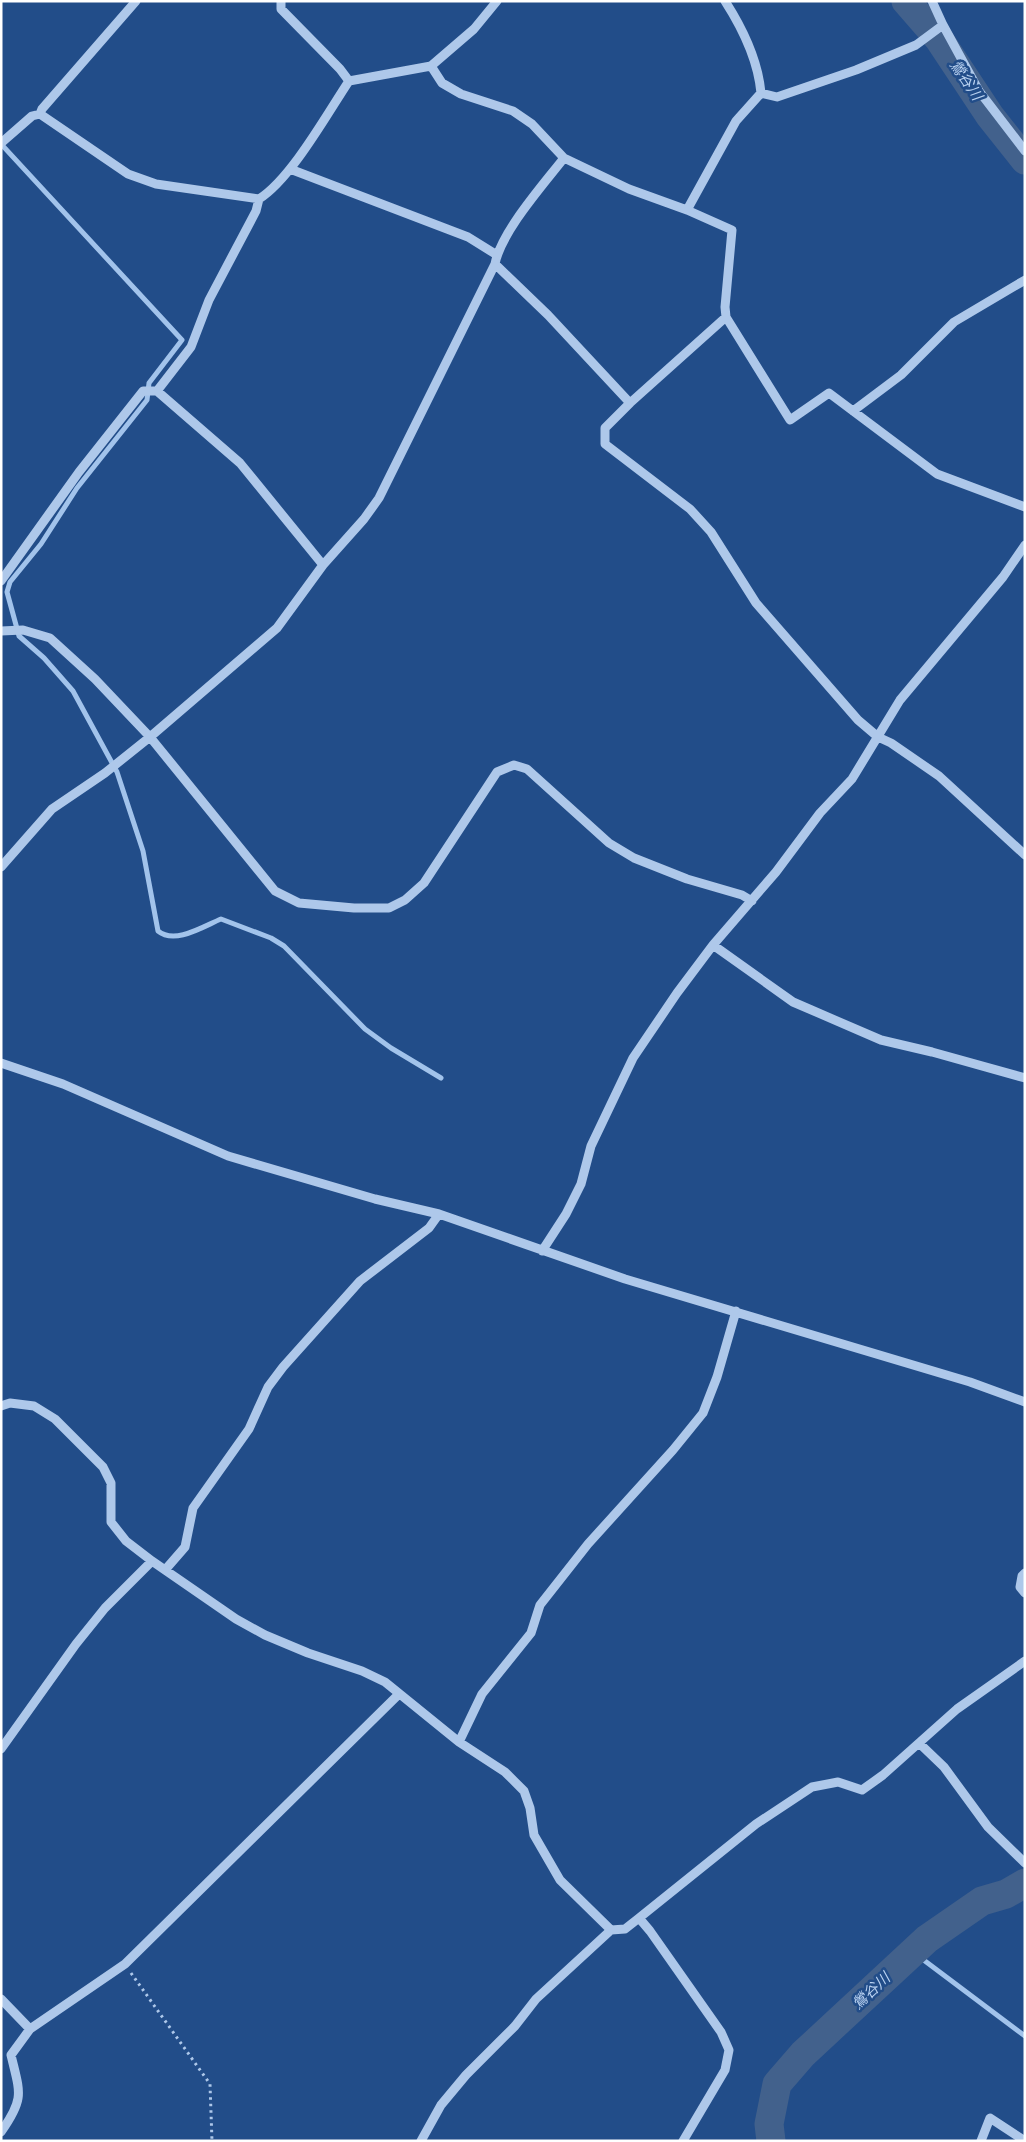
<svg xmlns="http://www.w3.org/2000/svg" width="1026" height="2142" font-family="Poppins,'Noto Sans JP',sans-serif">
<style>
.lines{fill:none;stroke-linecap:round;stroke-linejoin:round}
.stream{stroke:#a2c3eb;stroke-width:5}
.river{stroke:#42618c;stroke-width:29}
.path{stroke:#aec8ea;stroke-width:3;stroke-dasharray:2.5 4;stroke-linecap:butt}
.minor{stroke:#aec8ea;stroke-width:9}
.labels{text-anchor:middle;stroke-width:5;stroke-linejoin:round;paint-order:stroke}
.water-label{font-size:15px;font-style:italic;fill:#bad2f1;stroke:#224d89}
</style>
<rect width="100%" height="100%" fill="#224d89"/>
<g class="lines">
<!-- stream -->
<path class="stream" d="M 1,144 L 182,340 L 149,383 L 147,400 L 77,488 L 41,544 L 10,582 L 7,592 L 19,636 L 44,658 L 73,691 L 117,772 L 143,851 L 158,931 C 175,945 204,926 221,919 L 271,938 L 284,946 L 365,1029 L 391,1048 L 441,1078
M 913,1952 L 1025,2036"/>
<!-- river -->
<path class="river" d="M 906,1 L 939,39 L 990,116 L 1025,160
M 771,2141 L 769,2124 L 777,2084 L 803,2054 L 927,1939 L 982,1901 L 1006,1894 L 1025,1883"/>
<!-- path -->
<path class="path" d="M 131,1973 L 210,2084 L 212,2141"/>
<!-- minor -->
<path class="minor" d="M 281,1 L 281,9 L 340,69 L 349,81
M 725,1 C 743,29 758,60 761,93
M 932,1 L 943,25 L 979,91 L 1025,151
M 40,114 L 42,109 L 136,1
M 1,143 L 32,116 L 40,114 L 128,174 L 156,184 L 259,199 C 291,179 327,114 349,81 L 431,66 L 474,29 L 497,1
M 564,158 L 629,189 L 687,210
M 290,169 L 468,237 L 497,255
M 495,264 L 548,315 L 630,403 L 605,428 L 605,444 L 690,509 L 711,532 L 756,603 L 858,720 L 878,737 L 891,743 L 939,776 L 1025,855
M 726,317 L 725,307 L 732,230 L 687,210 L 736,121 L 761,93 L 777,97 L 856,70 L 916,45 L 943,25
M 157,391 L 240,463 L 323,565
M 630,403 L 726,317 L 790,420 L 829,393 L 937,474 L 1025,507
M 853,411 L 901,375 L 954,322 L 1025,280
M 1,581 L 79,472 L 143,391 L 157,391 L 191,347 L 209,300 L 256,211 L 259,199
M 1,631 L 23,630 L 50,638 L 95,679 L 150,737 L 275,891 L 299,903 L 354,908 L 389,908 L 405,900 L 424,883 L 497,772 L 514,765 L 527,769 L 609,843 L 634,858 L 687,879 L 742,895 L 752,901
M 1,867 L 52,809 L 105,773 L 150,737 L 277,628 L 323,565 L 364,519 L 379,498 L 495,264 C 501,232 543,185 564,158 L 532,124 L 513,111 L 461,94 L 442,83 L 431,66
M 713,945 L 793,1002 L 881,1040 L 932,1052 L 1025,1078
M 1,1063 L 63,1084 L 228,1156 L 375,1199 L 439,1214 L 625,1279 L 970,1382 L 1025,1402
M 542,1251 L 566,1214 L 581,1184 L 591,1146 L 633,1058 L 677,993 L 713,945 L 776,872 L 820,813 L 852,779 L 900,700 L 1003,577 L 1025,545
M 1,1406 L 10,1403 L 34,1406 L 55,1419 L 103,1467 L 111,1483 L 111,1522 L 126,1541 L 152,1561 L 236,1619 L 265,1635 L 308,1653 L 362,1671 L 385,1682 L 459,1742 L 505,1772 L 524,1791 L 530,1808 L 534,1835 L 560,1880 L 611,1930
M 165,1570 L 185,1547 L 193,1508 L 249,1429 L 268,1387 L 283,1367 L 360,1281 L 429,1228 L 439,1214
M 1025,1573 L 1022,1576 L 1020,1587 L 1025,1593
M 459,1742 L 482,1694 L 531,1633 L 540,1605 L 588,1544 L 673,1450 L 703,1413 L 717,1377 L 736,1311
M 919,1743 L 944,1767 L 988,1827 L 1025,1863
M 1,1749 L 76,1644 L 105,1608 L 152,1561
M 639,1918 L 756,1824 L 812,1787 L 838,1782 L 862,1790 L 883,1775 L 957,1709 L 1025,1661
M 1,1999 L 30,2029
M 1,2132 C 25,2098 20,2093 11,2055 L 30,2029 L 125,1964 L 399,1694
M 421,2141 L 441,2105 L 466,2075 L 515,2026 L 536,1999 L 611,1930 L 625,1929 L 639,1918 L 650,1931 L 721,2032 L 729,2050 L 725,2070 L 683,2141
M 981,2141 L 990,2118 L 1025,2141"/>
</g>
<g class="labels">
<!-- water labels -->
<g class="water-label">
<text transform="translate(966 80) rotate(56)" y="5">鶯谷川</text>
<text transform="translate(871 1991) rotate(-43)" y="5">鶯谷川</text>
</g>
</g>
<!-- border -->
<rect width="1026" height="2142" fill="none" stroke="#ffffff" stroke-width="5"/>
</svg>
